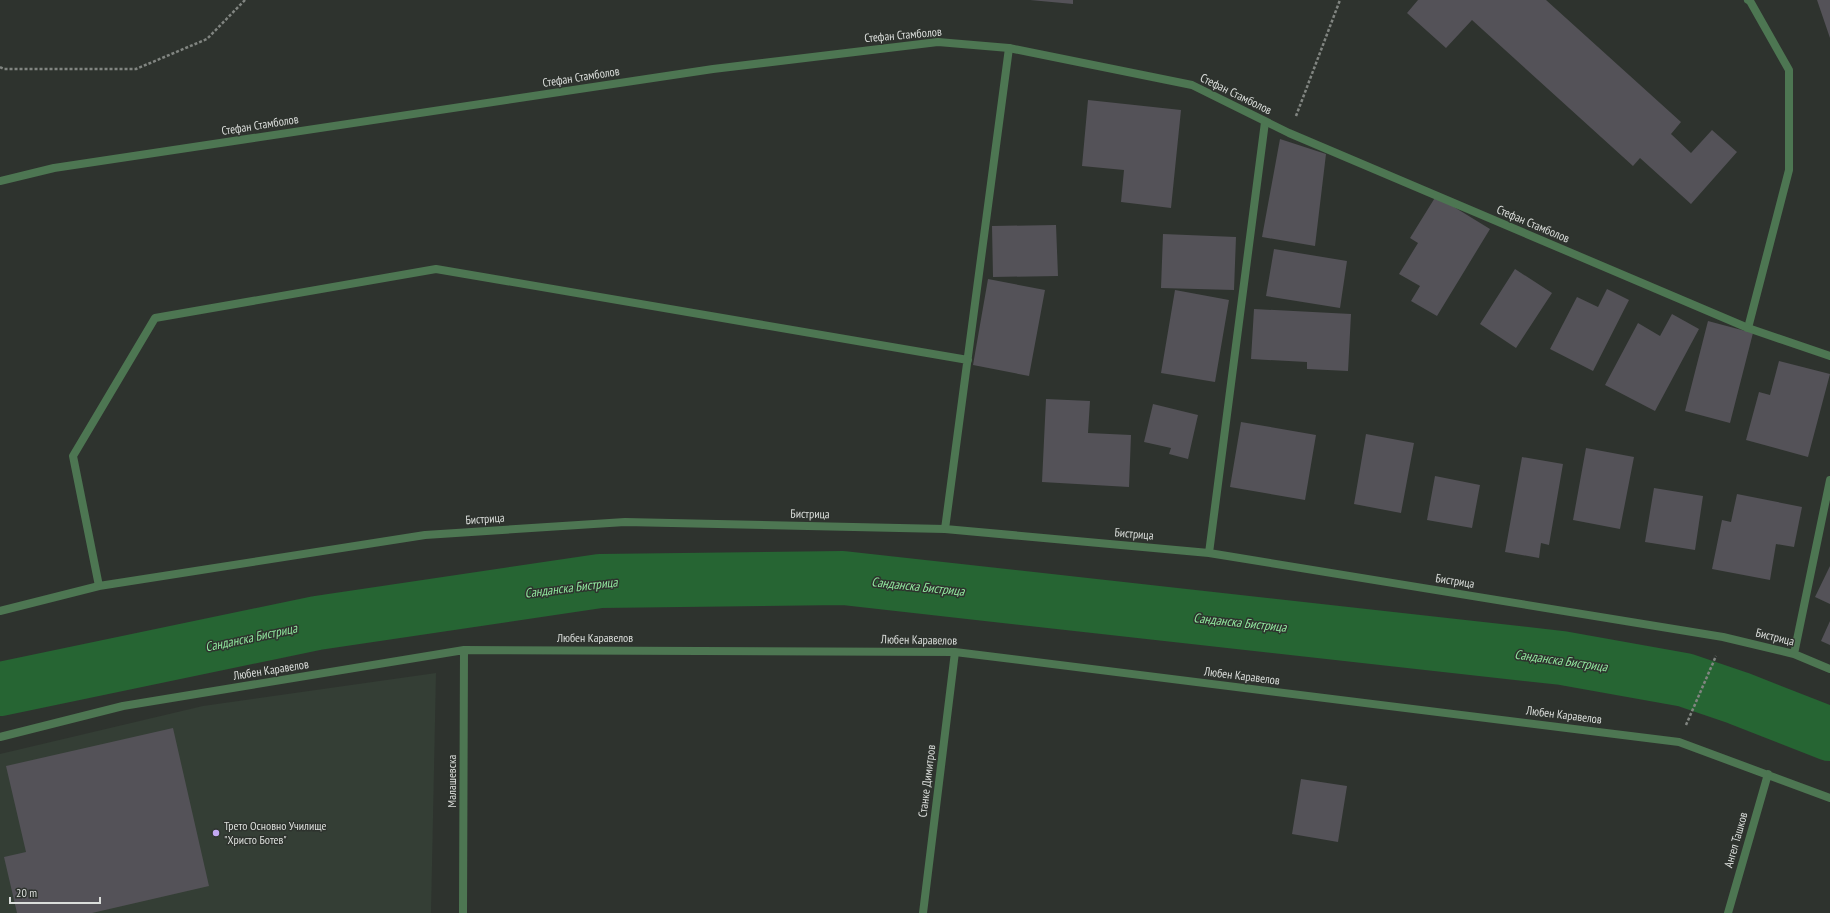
<svg xmlns="http://www.w3.org/2000/svg" width="1830" height="913" font-family="'PT Sans Narrow',sans-serif">
<style>
.built{fill:#343e35}
.lines{fill:none;stroke-linecap:round;stroke-linejoin:round}
.river{stroke:#266533;stroke-width:54}
.building{fill:#545258}
.path{stroke:#818581;stroke-width:2.5;stroke-dasharray:3 2;stroke-linecap:butt}
.service{stroke:#4d7652;stroke-width:8}
.minor{stroke:#4d7652;stroke-width:8}
.tertiary{stroke:#4d7652;stroke-width:8}
.poi-dot{fill:#c2a8f2;stroke:#2e332e;stroke-width:1.5}
.labels{text-anchor:middle;stroke-width:3;stroke-linejoin:round;paint-order:stroke}
.street-label{font-size:12px;fill:#dbdedb;stroke:#2e332e}
.poi-label{font-size:12px;fill:#dbdedb;stroke:#2e332e;text-anchor:start}
.water-label{font-size:13px;font-style:italic;fill:#91e79e;stroke:#2e332e}
</style>
<rect width="100%" height="100%" fill="#2e332e"/>
<!-- built -->
<path class="built" d="M 436,673 L 431,913 L 0,913 L 0,754 L 203,706 Z"/>
<g class="lines">
<!-- river -->
<path class="river" d="M 0,689 L 317,623 L 600,581 L 843,578 L 1562,658 L 1685,680 L 1738,698 L 1830,734"/>
</g>
<!-- building -->
<path class="building" d="M 1030,0 L 1073,0 L 1073,4 Z
M 1418,0 L 1546,0 L 1681,122 L 1671,134 L 1691,153 L 1712,130 L 1737,152 L 1691,204 L 1640,158 L 1633,166 L 1472,20 L 1446,48 L 1407,13 Z
M 1817,0 L 1830,0 L 1830,38 Z
M 1088,100 L 1181,110 L 1171,208 L 1121,202 L 1124,170 L 1082,166 Z
M 1280,139 L 1326,154 L 1315,246 L 1262,237 Z
M 1436,196 L 1490,229 L 1437,316 L 1411,301 L 1420,286 L 1399,274 L 1418,243 L 1410,238 Z
M 1056,225 L 1058,276 L 993,277 L 992,226 Z
M 1163,234 L 1236,237 L 1234,290 L 1161,288 Z
M 1274,249 L 1347,261 L 1340,308 L 1266,296 Z
M 1515,269 L 1552,293 L 1516,348 L 1480,324 Z
M 988,279 L 1045,290 L 1029,376 L 973,365 Z
M 1607,289 L 1629,300 L 1593,371 L 1550,349 L 1577,297 L 1598,307 Z
M 1175,290 L 1229,300 L 1215,382 L 1161,373 Z
M 1254,309 L 1351,314 L 1348,371 L 1307,369 L 1307,362 L 1251,359 Z
M 1672,314 L 1699,329 L 1655,411 L 1605,385 L 1638,323 L 1660,336 Z
M 1708,321 L 1753,333 L 1730,423 L 1685,411 Z
M 1779,361 L 1830,374 L 1808,457 L 1746,440 L 1759,392 L 1770,395 Z
M 1046,399 L 1090,401 L 1088,433 L 1131,435 L 1129,487 L 1042,482 Z
M 1153,404 L 1198,415 L 1188,459 L 1169,454 L 1171,448 L 1144,442 Z
M 1241,422 L 1316,435 L 1305,500 L 1230,487 Z
M 1366,434 L 1414,443 L 1401,513 L 1354,504 Z
M 1586,448 L 1634,457 L 1620,529 L 1573,520 Z
M 1522,457 L 1563,464 L 1549,545 L 1541,543 L 1539,558 L 1505,552 Z
M 1435,476 L 1480,485 L 1472,528 L 1427,520 Z
M 1654,488 L 1703,496 L 1695,550 L 1645,542 Z
M 1737,494 L 1802,507 L 1794,547 L 1776,544 L 1770,580 L 1712,569 L 1722,520 L 1731,522 Z
M 1830,566 L 1830,604 L 1815,597 Z
M 1830,621 L 1830,645 L 1821,641 Z
M 173,728 L 209,886 L 92,913 L 17,913 L 4,857 L 26,852 L 6,766 Z
M 1301,779 L 1347,786 L 1338,842 L 1292,834 Z"/>
<g class="lines">
<!-- path -->
<path class="path" d="M 0,67 L 4,69 L 136,69 L 207,39 L 245,0
M 1296,116 L 1340,0
M 1686,725 L 1716,656"/>
<!-- service -->
<path class="service" d="M 1748,0 L 1750,1 L 1789,70 L 1789,170 L 1748,328"/>
<!-- minor -->
<path class="minor" d="M 945,529 L 1009,48
M 1209,553 L 1265,122
M 99,586 L 73,456 L 155,318 L 436,269 L 968,360
M 0,611 L 99,586 L 425,535 L 625,522 L 945,529 L 1209,553 L 1723,637 L 1794,654 L 1830,669
M 1794,654 L 1830,480
M 0,737 L 123,706 L 464,650 L 955,652 L 1679,742 L 1830,798
M 463,913 L 464,650
M 923,913 L 955,652
M 1728,913 L 1768,774"/>
<!-- tertiary -->
<path class="tertiary" d="M 0,181 L 54,168 L 713,69 L 938,42 L 1009,48 L 1192,85 L 1289,133 L 1748,328 L 1830,356"/>
</g>
<!-- markers -->
<circle class="poi-dot" cx="216" cy="833" r="4"/>
<g class="labels">
<!-- street labels -->
<g class="street-label">
<text transform="translate(903 35) rotate(-5)" y="4">Стефан Стамболов</text>
<text transform="translate(581 77) rotate(-9)" y="4">Стефан Стамболов</text>
<text transform="translate(1236 94) rotate(26)" y="4">Стефан Стамболов</text>
<text transform="translate(260 125) rotate(-9)" y="4">Стефан Стамболов</text>
<text transform="translate(1533 224) rotate(23)" y="4">Стефан Стамболов</text>
<text transform="translate(810 514) rotate(1)" y="4">Бистрица</text>
<text transform="translate(485 519) rotate(-4)" y="4">Бистрица</text>
<text transform="translate(1134 534) rotate(5)" y="4">Бистрица</text>
<text transform="translate(1455 581) rotate(9)" y="4">Бистрица</text>
<text transform="translate(1775 637) rotate(14)" y="4">Бистрица</text>
<text x="595" y="642">Любен Каравелов</text>
<text transform="translate(919 640) rotate(1)" y="4">Любен Каравелов</text>
<text transform="translate(271 670) rotate(-9)" y="4">Любен Каравелов</text>
<text transform="translate(1242 676) rotate(7)" y="4">Любен Каравелов</text>
<text transform="translate(1564 715) rotate(7)" y="4">Любен Каравелов</text>
<text transform="translate(452 781) rotate(-90)" y="4">Малашевска</text>
<text transform="translate(927 781) rotate(-83)" y="4">Станке Димитров</text>
<text transform="translate(1736 840) rotate(-74)" y="4">Ангел Ташков</text>
</g>
<!-- poi labels -->
<g class="poi-label">
<text x="224" y="830">Трето Основно Училище<tspan x="224" dy="14">"Христо Ботев"</tspan></text>
</g>
<!-- water labels -->
<g class="water-label">
<text transform="translate(918 586) rotate(6)" y="5">Санданска Бистрица</text>
<text transform="translate(571 587) rotate(-7)" y="5">Санданска Бистрица</text>
<text transform="translate(1240 622) rotate(6)" y="5">Санданска Бистрица</text>
<text transform="translate(251 637) rotate(-12)" y="5">Санданска Бистрица</text>
<text transform="translate(1561 660) rotate(8)" y="5">Санданска Бистрица</text>
</g>
</g>
<!-- scale -->
<path d="M10 897v6h90v-6" fill="none" stroke="#dbdedb" stroke-width="2"/>
<text x="16" y="897" font-size="12" fill="#dbdedb" stroke="#2e332e" stroke-width="3" paint-order="stroke">20 m</text>
</svg>
